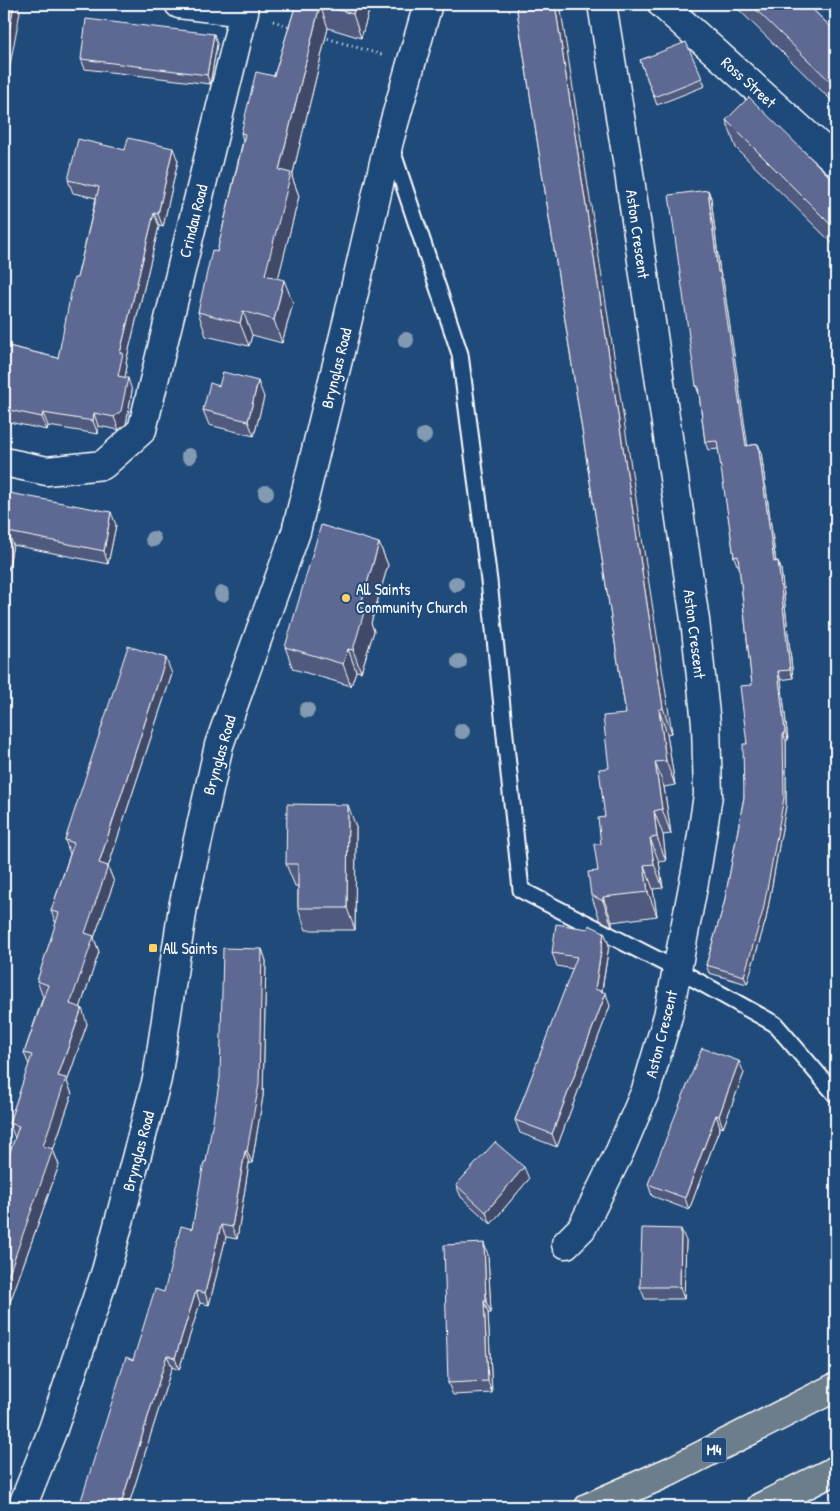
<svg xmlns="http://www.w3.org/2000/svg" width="840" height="1511" font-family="'Patrick Hand',sans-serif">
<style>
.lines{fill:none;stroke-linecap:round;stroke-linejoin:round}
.lane-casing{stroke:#fff;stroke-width:19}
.street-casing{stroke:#fff;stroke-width:31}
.highway-casing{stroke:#fff;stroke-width:31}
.path{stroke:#fff;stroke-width:3;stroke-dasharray:1 4;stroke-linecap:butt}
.lane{stroke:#1f4a7a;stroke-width:15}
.street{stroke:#1f4a7a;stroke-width:28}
.highway{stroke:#6c7d8b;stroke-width:28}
.tree{fill:#829bb2}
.wall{fill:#505a7e;stroke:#fff}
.shaded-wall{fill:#414a67;stroke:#fff}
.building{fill:#5d6993;stroke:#fff}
.poi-dot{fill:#ffd166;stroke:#1f4a7a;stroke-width:2}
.labels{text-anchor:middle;stroke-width:4;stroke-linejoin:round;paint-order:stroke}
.shield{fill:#1f4a7a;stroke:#bcc9d7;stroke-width:1}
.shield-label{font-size:15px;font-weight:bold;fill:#fff}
.street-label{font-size:16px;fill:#fff;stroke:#1f4a7a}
.poi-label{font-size:16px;fill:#fff;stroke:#1f4a7a;text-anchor:start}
</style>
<rect width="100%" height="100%" fill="#1f4a7a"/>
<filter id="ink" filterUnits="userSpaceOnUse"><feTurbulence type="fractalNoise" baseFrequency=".02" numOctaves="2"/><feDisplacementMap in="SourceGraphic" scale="10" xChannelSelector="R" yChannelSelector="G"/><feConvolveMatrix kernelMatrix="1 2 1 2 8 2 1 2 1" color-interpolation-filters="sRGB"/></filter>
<g filter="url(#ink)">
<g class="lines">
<defs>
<path id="lane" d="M 391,147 L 460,354 L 489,581 L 521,890 L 676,969 L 775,1024 L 836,1095"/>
<path id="street" d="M 662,4 L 836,161
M 4,462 L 47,471 L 103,465 L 142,430 L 244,12 L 179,4
M 566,1244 L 582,1228 L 620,1151 L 646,1090 L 668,1016 L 698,861 L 708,795 L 706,724 L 695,620 L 628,166 L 602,4
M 22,1507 L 53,1429 L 106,1271 L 157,1079 L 183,907 L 219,745 L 296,532 L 347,323 L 389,141 L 428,4"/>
<path id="highway" d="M 589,1507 L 671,1471 L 836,1387
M 761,1507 L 836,1470"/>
</defs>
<!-- lane casing -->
<use href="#lane" class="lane-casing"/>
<!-- street casing -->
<use href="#street" class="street-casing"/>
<!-- highway casing -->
<use href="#highway" class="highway-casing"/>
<!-- path -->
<path class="path" d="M 273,21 L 291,27
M 323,37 L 382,55"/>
<!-- lane -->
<use href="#lane" class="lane"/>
<!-- street -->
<use href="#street" class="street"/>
<!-- highway -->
<use href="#highway" class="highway"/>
</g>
<!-- trees -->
<g class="tree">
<circle cx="406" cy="340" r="8"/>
<circle cx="424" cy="436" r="8"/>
<circle cx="189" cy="456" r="8"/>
<circle cx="266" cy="493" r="8"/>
<circle cx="153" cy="539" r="8"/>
<circle cx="456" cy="584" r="8"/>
<circle cx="222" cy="594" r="8"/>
<circle cx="459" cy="662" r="8"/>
<circle cx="307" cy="710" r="8"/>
<circle cx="462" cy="731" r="8"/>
</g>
<!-- wall -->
<path class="wall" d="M 296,4 L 371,4 L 361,38 L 328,28 L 292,177 L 299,196 L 278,278 L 293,303 L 282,343 L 252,335 L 249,346 L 206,336 L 198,312 L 217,252 L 243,140 L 241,133 L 274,76 Z
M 516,4 L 672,733 L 667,734 L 675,785 L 664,787 L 671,834 L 663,835 L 666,861 L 659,862 L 663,888 L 653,889 L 657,916 L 612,922 L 612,926 L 600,920 L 591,895 L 598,871 L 605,817 L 609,768 L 626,714 Z
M 733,4 L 807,4 L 836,32 L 836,105 Z
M 217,44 L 210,84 L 85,69 L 81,59 Z
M 640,60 L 702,78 L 705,86 L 657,105 Z
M 726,120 L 836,183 L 836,247 L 736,148 Z
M 125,150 L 178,161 L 163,227 L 159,226 L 126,362 L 127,366 L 125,377 L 132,391 L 126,424 L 119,430 L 98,426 L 98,434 L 48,426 L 47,430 L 4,421 L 4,345 L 58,358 L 96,198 L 73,193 L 68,180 Z
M 708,190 L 711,198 L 720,273 L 723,280 L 747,446 L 758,444 L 761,452 L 776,562 L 778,561 L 781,569 L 793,678 L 781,680 L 788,740 L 786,741 L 786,806 L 766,919 L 747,984 L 709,973 L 706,965 L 724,904 L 744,797 L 747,744 L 752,685 L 739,565 L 737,565 L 734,557 L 719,449 L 708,450 L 705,442 L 699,394 L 696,386 Z
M 264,397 L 254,436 L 209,425 L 203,410 Z
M 4,492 L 116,525 L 108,564 L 13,545 L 8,570 L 4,570 Z
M 379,543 L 388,565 L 371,623 L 374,631 L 361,672 L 356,671 L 351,686 L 293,669 L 285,647 Z
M 172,674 L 108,867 L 114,882 L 94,938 L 99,952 L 80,1008 L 87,1024 L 67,1082 L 72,1094 L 53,1150 L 59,1165 L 4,1319 L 4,1169 L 15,1138 L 9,1123 L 29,1065 L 24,1053 L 43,997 L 37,981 L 56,924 L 51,911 L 70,854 L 65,840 Z
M 356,827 L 355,930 L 306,930 L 298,908 L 298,886 L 295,886 L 286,864 Z
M 604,932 L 609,945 L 602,991 L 610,1006 L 557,1147 L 520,1133 L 515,1120 L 573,969 L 557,966 L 552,953 Z
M 262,949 L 266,961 L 263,1096 L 252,1163 L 249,1163 L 237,1239 L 226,1237 L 209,1305 L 200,1303 L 179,1370 L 172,1367 L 128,1507 L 79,1507 L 133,1360 L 164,1292 L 192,1229 L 206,1162 Z
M 744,1073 L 723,1128 L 720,1127 L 689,1210 L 652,1196 L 648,1184 Z
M 529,1179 L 491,1224 L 461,1197 L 456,1185 Z
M 686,1241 L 684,1299 L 645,1299 L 640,1287 Z
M 488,1255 L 491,1313 L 488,1313 L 492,1393 L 453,1395 L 448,1383 Z"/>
<!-- shaded-wall -->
<path class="shaded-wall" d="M 14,4 L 17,4 L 20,12 L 4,97 L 4,59 Z
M 356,4 L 371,4 L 361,38 L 353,14 Z
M 555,4 L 560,4 L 672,733 L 663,708 Z
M 320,5 L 328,28 L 292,177 L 299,196 L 273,299 L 265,275 L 279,170 Z
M 214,34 L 217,44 L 210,84 L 207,75 Z
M 173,148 L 178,161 L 163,227 L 158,214 Z
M 708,190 L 711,198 L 720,273 L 723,280 L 749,454 L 746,446 L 718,272 Z
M 154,213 L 159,226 L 126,362 L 127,366 L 123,389 L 118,376 L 120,353 Z
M 284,280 L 293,303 L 282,343 L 274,320 Z
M 243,311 L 252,335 L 249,346 L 240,323 Z
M 128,378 L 132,391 L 126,424 L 119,430 L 114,417 Z
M 258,381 L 264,397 L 254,436 L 248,421 Z
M 43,413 L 48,426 L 47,430 L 42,417 Z
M 94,413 L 98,426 L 98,434 L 93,421 Z
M 758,444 L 761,452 L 777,570 L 774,562 Z
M 111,512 L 116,525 L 108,564 L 104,551 Z
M 8,532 L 13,545 L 8,570 L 4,560 L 4,553 Z
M 379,543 L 388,565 L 371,623 L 374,631 L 361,672 L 353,650 L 360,607 Z
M 778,561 L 781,569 L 793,678 L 790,670 Z
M 348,649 L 356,671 L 351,686 L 343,664 Z
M 166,658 L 172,674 L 108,867 L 114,882 L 94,938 L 99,952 L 76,1020 L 70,1004 L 99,863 Z
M 778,671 L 781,680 L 788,740 L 785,732 Z
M 659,710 L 667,734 L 675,785 L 666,761 Z
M 783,733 L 786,741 L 786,806 L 766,919 L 747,984 L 744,976 Z
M 655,762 L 664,787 L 671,834 L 662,809 Z
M 348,805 L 356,827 L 355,930 L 347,908 Z
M 654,811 L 663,835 L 666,861 L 657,837 Z
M 650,838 L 659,862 L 663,888 L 654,864 Z
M 644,865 L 653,889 L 657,916 L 648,892 Z
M 603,897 L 612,922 L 612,926 L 603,901 Z
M 604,932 L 609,945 L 600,1002 L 595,989 Z
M 262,949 L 266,961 L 263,1096 L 252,1163 L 247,1151 Z
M 606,993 L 610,1006 L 557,1147 L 552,1134 Z
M 82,1008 L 87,1024 L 67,1082 L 72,1094 L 53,1150 L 59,1165 L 4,1319 L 4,1288 L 43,1146 L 58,1076 Z
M 739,1061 L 744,1073 L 723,1128 L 719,1116 Z
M 716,1115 L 720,1127 L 689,1210 L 685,1198 Z
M 245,1151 L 249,1163 L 237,1239 L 232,1227 Z
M 524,1167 L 529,1179 L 491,1224 L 486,1212 Z
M 221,1225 L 226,1237 L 209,1305 L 205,1293 Z
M 681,1229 L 686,1241 L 684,1299 L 680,1287 Z
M 484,1243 L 488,1255 L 491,1313 L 486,1301 Z
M 196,1291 L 200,1303 L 179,1370 L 175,1358 Z
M 484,1301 L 488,1313 L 492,1393 L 488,1381 Z
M 167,1355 L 172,1367 L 128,1507 L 124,1507 L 122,1501 Z
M 120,1500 L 122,1507 L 118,1507 Z"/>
<!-- building -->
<path class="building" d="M 4,4 L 14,4 L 4,59 Z
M 296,4 L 356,4 L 353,14 L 320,5 L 279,170 L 291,173 L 265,275 L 284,280 L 274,320 L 243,311 L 240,323 L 198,312 L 212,250 L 217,252 L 245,134 L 241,133 L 256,72 L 274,76 Z
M 516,4 L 555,4 L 663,708 L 659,710 L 666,761 L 655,762 L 662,809 L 654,811 L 657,837 L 650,838 L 654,864 L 644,865 L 648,892 L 603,897 L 603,901 L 591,895 L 588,872 L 598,871 L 594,844 L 601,844 L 598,818 L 605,817 L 599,769 L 609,768 L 603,716 L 626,714 Z
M 750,4 L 807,4 L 836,32 L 836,87 Z
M 86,19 L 214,34 L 207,75 L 81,59 Z
M 686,42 L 702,78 L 654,97 L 640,60 Z
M 749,97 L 836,183 L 836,230 L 726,120 Z
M 128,138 L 173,148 L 158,214 L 154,213 L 120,353 L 123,353 L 118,376 L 128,378 L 121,411 L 114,417 L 94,413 L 93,421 L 43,413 L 42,417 L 4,409 L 4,345 L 58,358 L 74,278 L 77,278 L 99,187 L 68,180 L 78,139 L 125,150 Z
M 708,190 L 718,272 L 720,272 L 746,446 L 758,444 L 774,562 L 778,561 L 790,670 L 778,671 L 785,732 L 783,733 L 784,798 L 763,911 L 744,976 L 706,965 L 724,904 L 744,797 L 743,744 L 747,744 L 740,686 L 752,685 L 738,556 L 734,557 L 717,441 L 705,442 L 698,386 L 696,386 L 669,195 Z
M 223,372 L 258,381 L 248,421 L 203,410 L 210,383 L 219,386 Z
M 4,492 L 111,512 L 104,551 L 8,532 L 4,553 Z
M 321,525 L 379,543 L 360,607 L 365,609 L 353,650 L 348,649 L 343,664 L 285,647 Z
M 128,646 L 166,658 L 99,863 L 108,866 L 85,933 L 94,936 L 70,1004 L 82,1008 L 58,1076 L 66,1078 L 43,1146 L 53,1149 L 4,1288 L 4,1169 L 19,1126 L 9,1123 L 32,1055 L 24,1053 L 48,985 L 37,981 L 59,913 L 51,911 L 74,843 L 65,840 Z
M 287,804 L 348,805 L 347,908 L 298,908 L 298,864 L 286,864 Z
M 556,924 L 588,929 L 589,925 L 604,932 L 595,989 L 606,993 L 552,1134 L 515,1120 L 577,957 L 552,953 Z
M 223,948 L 262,949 L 259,1084 L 247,1151 L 245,1151 L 232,1227 L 221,1225 L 205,1293 L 196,1291 L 175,1358 L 167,1355 L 122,1501 L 120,1500 L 118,1507 L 79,1507 L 126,1357 L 133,1360 L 155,1289 L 164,1292 L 181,1226 L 192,1229 L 204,1162 L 206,1162 L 220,1078 Z
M 702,1048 L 739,1061 L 719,1116 L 716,1115 L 685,1198 L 648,1184 Z
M 495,1142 L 524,1167 L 486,1212 L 456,1185 Z
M 642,1228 L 681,1229 L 680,1287 L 640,1287 Z
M 484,1243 L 486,1301 L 484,1301 L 488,1381 L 448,1383 L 444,1245 Z"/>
</g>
<!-- markers -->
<g class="poi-dot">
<circle cx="346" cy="598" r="5"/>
<rect x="148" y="943" width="10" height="10" rx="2.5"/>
</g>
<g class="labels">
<!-- shield labels -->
<rect class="shield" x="701.5" y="1437.5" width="25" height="25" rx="4"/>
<g class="shield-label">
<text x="714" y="1455">M4</text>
</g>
<!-- street labels -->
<g class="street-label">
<text transform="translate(749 82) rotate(42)" y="6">Ross Street</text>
<text transform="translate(193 221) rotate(-76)" y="6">Crindau Road</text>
<text transform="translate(638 234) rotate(82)" y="6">Aston Crescent</text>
<text transform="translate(336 368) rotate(-76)" y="6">Brynglas Road</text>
<text transform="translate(695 634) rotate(83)" y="6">Aston Crescent</text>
<text transform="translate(219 755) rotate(-74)" y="6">Brynglas Road</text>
<text transform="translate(661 1034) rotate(-76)" y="6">Aston Crescent</text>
<text transform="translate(138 1151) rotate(-75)" y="6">Brynglas Road</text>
</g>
<!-- poi labels -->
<g class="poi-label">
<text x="356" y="595">All Saints<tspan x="356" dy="18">Community Church</tspan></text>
<text x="163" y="954">All Saints</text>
</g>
</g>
<!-- margin -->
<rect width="840" height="1511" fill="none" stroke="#1f4a7a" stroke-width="20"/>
<rect x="10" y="10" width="820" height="1491" fill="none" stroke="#fff" stroke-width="2" filter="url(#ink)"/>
</svg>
